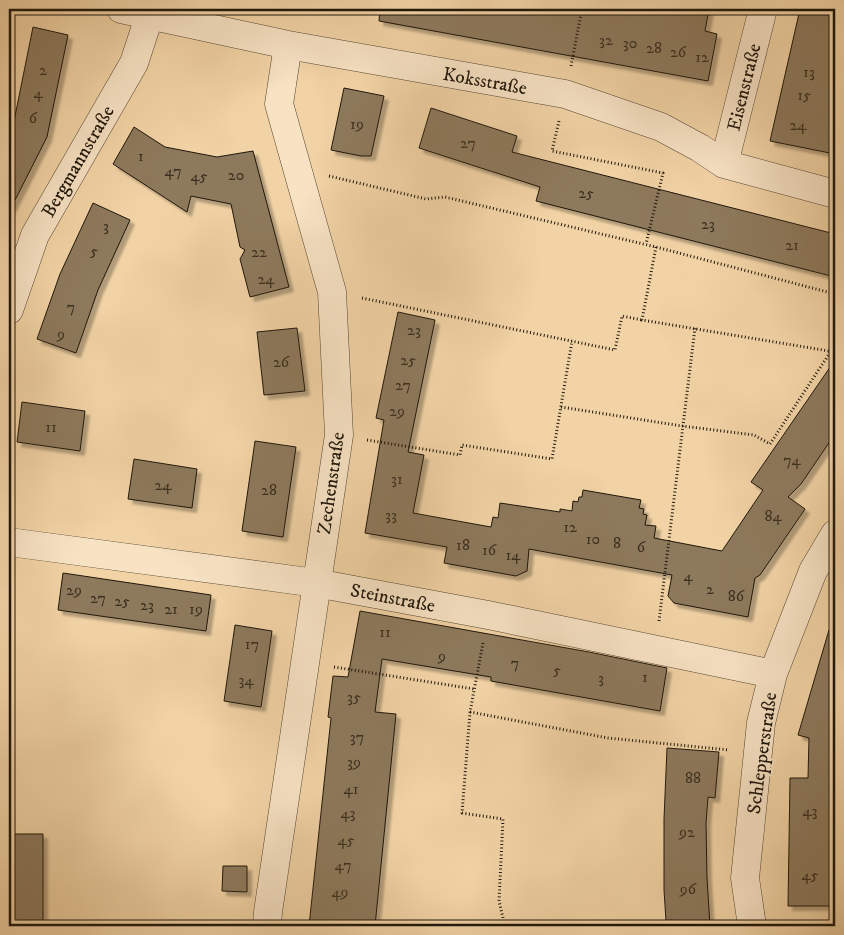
<svg xmlns="http://www.w3.org/2000/svg" width="844" height="935" font-family="'IM FELL DW Pica',serif">
<style>
.building{fill:#8d795c;stroke:#1f170c;filter:url(#shadow)}
.lines{fill:none;stroke-linecap:round;stroke-linejoin:round}
.minor-casing{stroke:#544632;stroke-width:29}
.path{stroke:#1f170c;stroke-width:3;stroke-dasharray:1 2.5;stroke-linecap:butt}
.minor{stroke:#f7e2c4;stroke-width:28}
.labels{text-anchor:middle;stroke-width:4;stroke-linejoin:round;paint-order:stroke}
.number-label{font-size:16px;fill:#3a3020}
.street-label{font-size:19px;fill:#1f170c;stroke:#f7e2c4}
</style>
<defs>
<filter id="shadow"><feDropShadow dx="4.5" dy="4.5" stdDeviation="1" flood-color="#0004"/></filter>
</defs>
<rect width="100%" height="100%" fill="#f2d3a5"/>
<filter id="stains"><feTurbulence type="fractalNoise" baseFrequency=".004" numOctaves="4"/><feColorMatrix values="0 0 0 0 .2 0 0 0 0 .09 0 0 0 0 .02 0 0 0 .5 -.17"/></filter>
<radialGradient id="worn" r=".72"><stop offset=".6" stop-color="#630" stop-opacity="0"/><stop offset="1" stop-color="#630" stop-opacity=".3"/></radialGradient>
<!-- building -->
<path class="building" d="M 380,9 L 709,9 L 705,31 L 717,34 L 708,81 L 379,21 Z
M 800,9 L 835,9 L 835,154 L 770,141 Z
M 33,27 L 68,35 L 47,137 L 9,212 L 9,146 Z
M 344,88 L 384,96 L 371,156 L 361,156 L 331,150 Z
M 431,108 L 517,136 L 512,152 L 835,234 L 835,277 L 536,201 L 540,187 L 419,148 Z
M 134,127 L 165,147 L 217,157 L 253,151 L 289,287 L 250,297 L 240,259 L 245,250 L 240,247 L 231,204 L 191,196 L 187,212 L 113,164 Z
M 93,203 L 130,220 L 98,290 L 76,353 L 37,339 L 60,274 Z
M 398,312 L 435,320 L 408,452 L 424,455 L 413,513 L 491,527 L 493,517 L 498,518 L 500,503 L 560,512 L 560,509 L 572,511 L 573,501 L 578,502 L 579,497 L 582,497 L 583,490 L 641,500 L 639,508 L 644,509 L 643,514 L 647,515 L 645,525 L 656,526 L 654,538 L 722,551 L 763,490 L 751,482 L 835,360 L 835,434 L 801,484 L 788,497 L 805,509 L 760,575 L 755,578 L 748,617 L 674,603 L 668,596 L 672,575 L 529,549 L 527,571 L 516,576 L 444,563 L 447,547 L 365,533 L 384,420 L 376,418 Z
M 297,328 L 305,391 L 264,395 L 257,332 Z
M 22,402 L 85,411 L 80,451 L 17,442 Z
M 255,441 L 296,447 L 283,537 L 242,531 Z
M 134,459 L 197,469 L 192,508 L 128,499 Z
M 63,573 L 211,595 L 206,631 L 58,610 Z
M 360,611 L 589,652 L 667,668 L 660,711 L 491,681 L 491,677 L 382,659 L 375,712 L 396,714 L 375,926 L 309,926 L 331,718 L 328,717 L 333,676 L 348,677 Z
M 235,625 L 272,631 L 261,707 L 224,701 Z
M 829,630 L 835,631 L 835,745 L 832,744 L 830,906 L 788,906 L 790,778 L 808,778 L 809,738 L 798,735 Z
M 667,748 L 719,752 L 715,798 L 708,797 L 706,823 L 707,878 L 710,926 L 672,926 L 672,920 L 666,921 L 664,890 L 664,819 Z
M 9,834 L 43,834 L 43,926 L 9,926 Z
M 223,866 L 247,866 L 247,892 L 222,891 Z"/>
<g class="lines">
<defs>
<path id="minor" d="M 121,9 L 288,45 L 565,94 L 661,127 L 700,148 L 724,164 L 835,194
M 724,164 L 763,9
M 9,310 L 35,235 L 134,63 L 150,14
M 9,542 L 316,583 L 488,615 L 773,674
M 267,926 L 268,912 L 339,435 L 332,292 L 279,104 L 288,45
M 752,926 L 745,878 L 761,723 L 773,674 L 813,571 L 835,534"/>
</defs>
<!-- minor casing -->
<use href="#minor" class="minor-casing"/>
<!-- path -->
<path class="path" d="M 571,66 L 582,9
M 559,121 L 552,151 L 663,173 L 646,244
M 329,176 L 426,199 L 445,197 L 656,247 L 835,294
M 656,247 L 642,320 L 835,352
M 362,298 L 615,350 L 622,316 L 642,320
M 561,407 L 682,426 L 754,435 L 770,444 L 835,345
M 367,440 L 460,455 L 462,445 L 552,459 L 572,341
M 659,621 L 695,328
M 483,643 L 470,712 L 462,813 L 503,819 L 499,901 L 505,926
M 334,667 L 474,689
M 470,712 L 608,738 L 729,750"/>
<!-- minor -->
<use href="#minor" class="minor"/>
</g>
<g class="labels">
<!-- number labels -->
<g class="number-label">
<text x="606" y="45">32</text>
<text x="630" y="48">30</text>
<text x="654" y="53">28</text>
<text x="678" y="57">26</text>
<text x="702" y="62">12</text>
<text x="43" y="75">2</text>
<text x="809" y="77">13</text>
<text x="38" y="98">4</text>
<text x="804" y="100">15</text>
<text x="33" y="123">6</text>
<text x="357" y="129">19</text>
<text x="798" y="130">24</text>
<text x="468" y="148">27</text>
<text x="141" y="161">1</text>
<text x="173" y="176">47</text>
<text x="236" y="180">20</text>
<text x="199" y="181">45</text>
<text x="586" y="198">25</text>
<text x="708" y="229">23</text>
<text x="106" y="231">3</text>
<text x="792" y="250">21</text>
<text x="94" y="256">5</text>
<text x="259" y="257">22</text>
<text x="266" y="284">24</text>
<text x="71" y="312">7</text>
<text x="414" y="335">23</text>
<text x="61" y="339">9</text>
<text x="408" y="365">25</text>
<text x="281" y="367">26</text>
<text x="403" y="390">27</text>
<text x="397" y="416">29</text>
<text x="51" y="432">11</text>
<text x="792" y="465">74</text>
<text x="397" y="484">31</text>
<text x="163" y="490">24</text>
<text x="269" y="495">28</text>
<text x="391" y="520">33</text>
<text x="773" y="521">84</text>
<text x="570" y="532">12</text>
<text x="593" y="544">10</text>
<text x="617" y="548">8</text>
<text x="463" y="550">18</text>
<text x="641" y="552">6</text>
<text x="489" y="555">16</text>
<text x="513" y="560">14</text>
<text x="688" y="581">4</text>
<text x="710" y="594">2</text>
<text x="74" y="595">29</text>
<text x="736" y="601">86</text>
<text x="98" y="603">27</text>
<text x="122" y="606">25</text>
<text x="147" y="610">23</text>
<text x="171" y="614">21</text>
<text x="196" y="614">19</text>
<text x="385" y="637">11</text>
<text x="252" y="649">17</text>
<text x="442" y="661">9</text>
<text x="515" y="668">7</text>
<text x="557" y="675">5</text>
<text x="645" y="682">1</text>
<text x="601" y="683">3</text>
<text x="246" y="685">34</text>
<text x="354" y="702">35</text>
<text x="357" y="742">37</text>
<text x="354" y="767">39</text>
<text x="693" y="783">88</text>
<text x="351" y="794">41</text>
<text x="810" y="816">43</text>
<text x="348" y="818">43</text>
<text x="687" y="837">92</text>
<text x="346" y="845">45</text>
<text x="343" y="870">47</text>
<text x="810" y="880">45</text>
<text x="688" y="894">96</text>
<text x="340" y="897">49</text>
</g>
<!-- street labels -->
<g class="street-label">
<text transform="translate(485 80) rotate(10)" y="7">Koksstraße</text>
<text transform="translate(743 87) rotate(-76)" y="7">Eisenstraße</text>
<text transform="translate(77 161) rotate(-60)" y="7">Bergmannstraße</text>
<text transform="translate(330 483) rotate(-82)" y="7">Zechenstraße</text>
<text transform="translate(393 597) rotate(11)" y="7">Steinstraße</text>
<text transform="translate(761 753) rotate(-82)" y="7">Schlepperstraße</text>
</g>
</g>
<!-- margin -->
<rect width="844" height="935" fill="none" stroke="#f2d3a5" stroke-width="30"/>
<rect x="10" y="10" width="824" height="915" fill="none" stroke="#1f170c" stroke-width="2.5"/>
<rect x="15" y="15" width="814" height="905" fill="none" stroke="#1f170c"/>
<rect width="100%" height="100%" filter="url(#stains)"/>
<rect width="100%" height="100%" fill="url(#worn)"/>
</svg>
